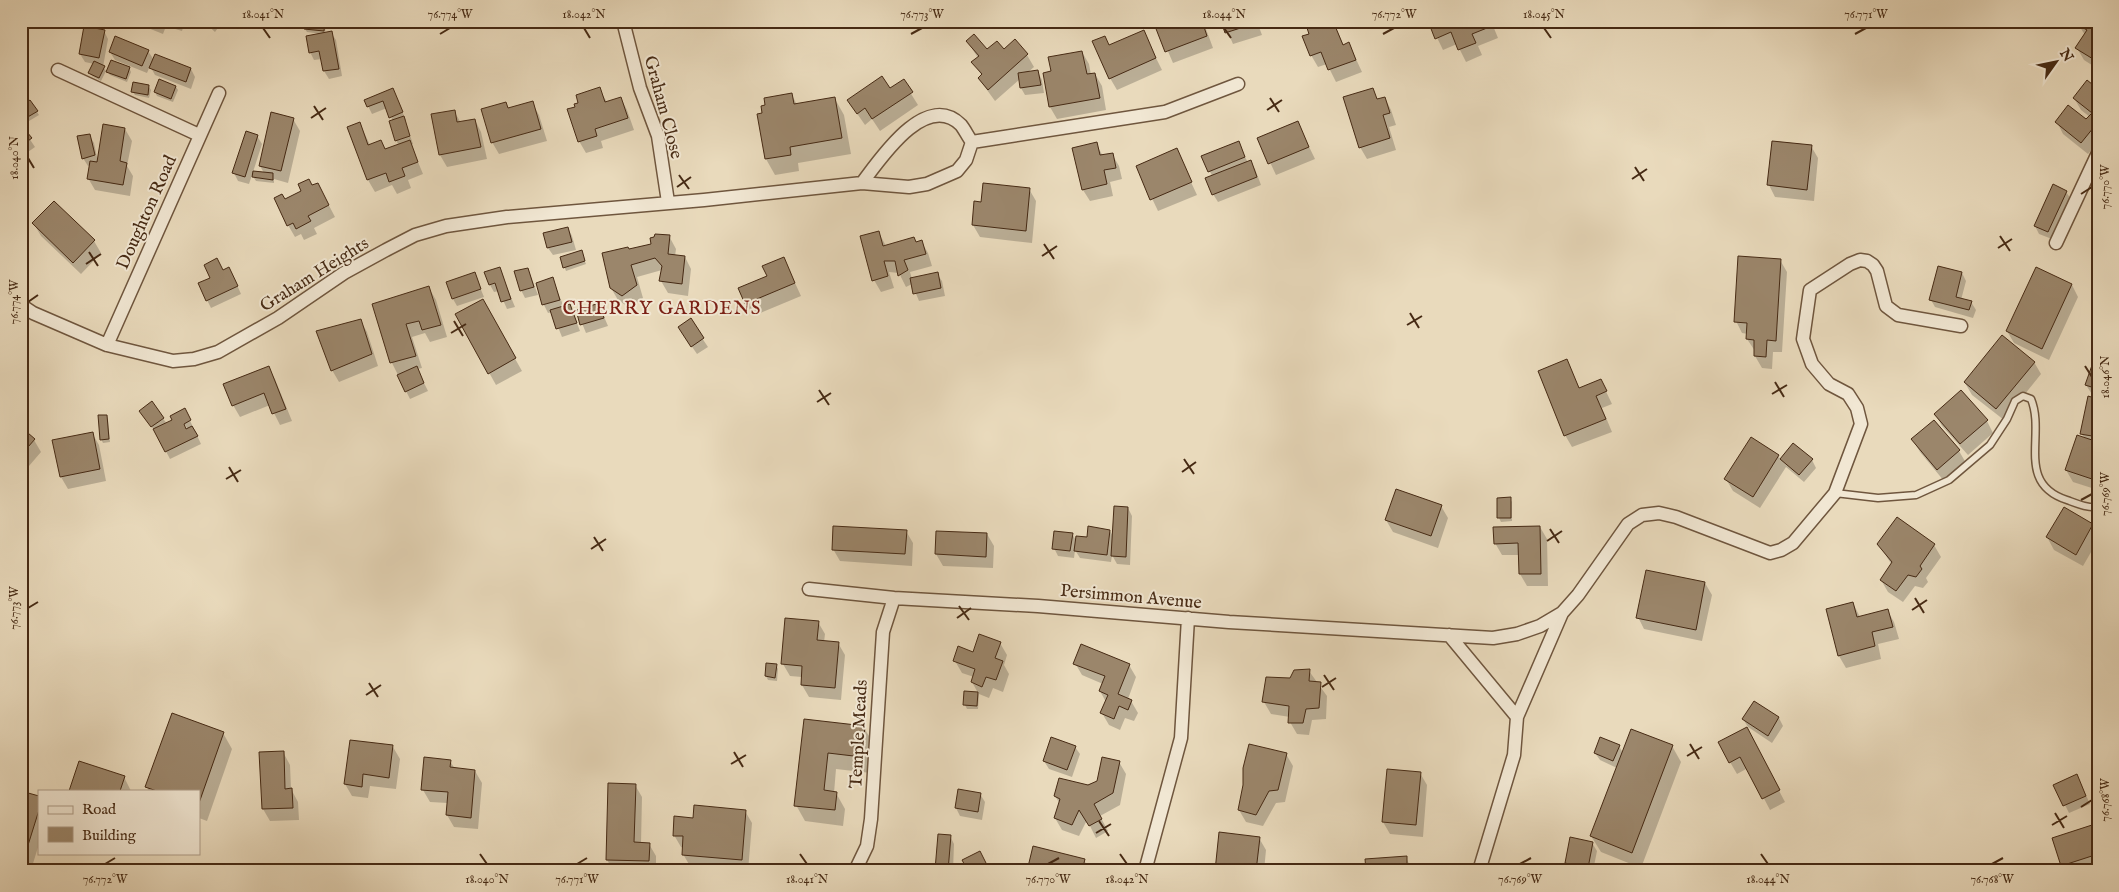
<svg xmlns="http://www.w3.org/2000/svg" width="2119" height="892" font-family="'IM FELL English',serif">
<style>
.shadow{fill:#0003;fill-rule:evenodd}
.building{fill:#9b866b;stroke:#462a14}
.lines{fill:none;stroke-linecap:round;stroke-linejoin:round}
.service-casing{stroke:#6f563e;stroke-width:9}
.minor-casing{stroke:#6f563e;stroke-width:15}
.service{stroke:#f1e7d3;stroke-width:6}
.minor{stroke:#f1e7d3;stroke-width:12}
.ticks{fill:none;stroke:#462a14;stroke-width:2}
.labels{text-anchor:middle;stroke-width:4;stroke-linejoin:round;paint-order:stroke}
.street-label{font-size:18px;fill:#462a14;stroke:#f1e7d3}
.neighbourhood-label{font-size:19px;letter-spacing:1px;fill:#7a1f14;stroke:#f1e7d3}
.neatline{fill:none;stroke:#462a14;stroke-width:2}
.ticks-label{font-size:12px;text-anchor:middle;fill:#462a14}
</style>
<rect width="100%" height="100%" fill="#e9dabc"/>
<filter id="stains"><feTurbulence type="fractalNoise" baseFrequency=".004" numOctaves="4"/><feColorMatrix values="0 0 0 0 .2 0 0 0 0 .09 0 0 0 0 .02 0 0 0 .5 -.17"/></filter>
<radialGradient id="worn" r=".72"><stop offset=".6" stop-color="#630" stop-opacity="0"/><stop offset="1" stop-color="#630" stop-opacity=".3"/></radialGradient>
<!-- shadow -->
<path class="shadow" d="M 140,21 L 168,21 L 163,34 L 143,26 Z
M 168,21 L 185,21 L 182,31 L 172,28 Z
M 195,21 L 223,21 L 215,32 L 203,21 L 202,24 Z
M 306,21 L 326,21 L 325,34 L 331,33 L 336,40 L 342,76 L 329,79 L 324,71 L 322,59 L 314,60 L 310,52 L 322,34 L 307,32 L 305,29 Z
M 1155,21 L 1203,21 L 1213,48 L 1173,63 Z
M 1223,21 L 1276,21 L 1259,27 L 1262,35 L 1233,44 Z
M 1318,21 L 1333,21 L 1344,46 L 1349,44 L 1362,72 L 1336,82 L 1327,64 L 1318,67 L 1311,55 L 1311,35 Z
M 1429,21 L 1491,21 L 1498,38 L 1478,46 L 1482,55 L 1466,62 L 1457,44 L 1443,50 Z
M 2098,21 L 2098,69 L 2084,60 L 2077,48 L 2085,35 L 2078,24 Z
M 104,31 L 108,39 L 103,67 L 106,71 L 101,81 L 92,76 L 90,73 L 94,64 L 85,62 L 80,54 Z
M 1143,32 L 1162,70 L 1117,90 L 1110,78 L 1109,46 Z
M 1015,41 L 1027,55 L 1034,67 L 1027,73 L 1038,72 L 1042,80 L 1044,93 L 1025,95 L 1021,88 L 1020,79 L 995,101 L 979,79 L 982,76 L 973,62 L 978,58 L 968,42 L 987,51 L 1004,51 Z
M 148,51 L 154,60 L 155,56 L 191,69 L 195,77 L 191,89 L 155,75 L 150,66 L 147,73 L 115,60 L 110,52 Z
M 1082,52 L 1089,64 L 1091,75 L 1095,74 L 1102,86 L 1106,110 L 1057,119 L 1050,107 L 1044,74 L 1052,72 Z
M 129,68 L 131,72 L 127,82 L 110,75 L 108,72 Z
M 903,81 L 918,105 L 880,131 L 872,119 L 865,125 L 856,112 Z
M 149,87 L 151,90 L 149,98 L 135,95 L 133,92 Z
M 176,87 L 178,90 L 173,102 L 157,96 L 155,92 Z
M 392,89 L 406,120 L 405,121 L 413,144 L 411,145 L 423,174 L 408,180 L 411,188 L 397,194 L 392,185 L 375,192 L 368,180 L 360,124 L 370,145 L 381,141 L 386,150 L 399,146 L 396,140 L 393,121 L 387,108 L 372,114 L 368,106 Z
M 599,89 L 607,102 L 621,98 L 627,110 L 634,130 L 601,141 L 603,148 L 586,153 L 579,141 L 576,108 Z
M 1372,89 L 1378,100 L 1385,98 L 1391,110 L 1396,125 L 1389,127 L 1396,150 L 1367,159 L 1360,147 Z
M 2098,91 L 2098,142 L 2088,154 L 2063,134 L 2057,122 L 2087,121 L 2090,117 L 2081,110 L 2074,98 Z
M 792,95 L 797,105 L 835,99 L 844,115 L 851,154 L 798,163 L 799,171 L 775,175 L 766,159 L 763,114 Z
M 30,101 L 39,115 L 29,121 L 21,110 Z
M 532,103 L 539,115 L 547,141 L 499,154 L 492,142 L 509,109 Z
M 454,111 L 461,123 L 475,120 L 481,132 L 487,159 L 447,167 L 440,155 L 432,115 Z
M 293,119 L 300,131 L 288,183 L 274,179 L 274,183 L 256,181 L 252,175 L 249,184 L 238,181 L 234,173 L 257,136 L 262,144 L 253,172 L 264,173 L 260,166 Z
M 1297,122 L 1315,159 L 1276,175 L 1259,139 Z
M 21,126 L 35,147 L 21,157 Z
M 125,129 L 132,141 L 127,166 L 133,176 L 130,196 L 95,190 L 88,178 L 90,165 L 88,166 L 83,158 L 89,135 L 94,143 L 98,162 Z
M 1238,142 L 1248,163 L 1250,162 L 1255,169 L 1261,185 L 1218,202 L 1213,194 L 1212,176 L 1203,156 Z
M 1096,144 L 1103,156 L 1112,154 L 1119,166 L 1122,179 L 1110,182 L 1113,196 L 1090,201 L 1083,190 Z
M 1811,146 L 1818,158 L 1814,201 L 1775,197 L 1769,185 Z
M 1176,150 L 1197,195 L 1158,211 L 1137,167 Z
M 312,187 L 324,196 L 335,217 L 314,228 L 317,234 L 304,240 L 301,234 L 295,237 L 288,225 L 285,201 Z
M 1029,189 L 1036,201 L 1032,243 L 980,237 L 973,225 Z
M 2066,192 L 2071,199 L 2052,239 L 2039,234 L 2035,226 Z
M 54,202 L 94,241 L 101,253 L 81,274 L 41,236 L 34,224 Z
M 568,228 L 572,236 L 576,250 L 553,255 L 548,248 Z
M 879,233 L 886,246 L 921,241 L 928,253 L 932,266 L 910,272 L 912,279 L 937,274 L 942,281 L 945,296 L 919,301 L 912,284 L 906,287 L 899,273 L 889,272 L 894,288 L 881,292 L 874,280 Z
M 669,236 L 676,249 L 675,256 L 685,257 L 691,269 L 688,296 L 668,293 L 661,281 L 662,270 L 637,277 L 643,298 L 630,308 L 618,300 L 611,288 L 629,251 L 653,245 Z
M 581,252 L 586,264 L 566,271 L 561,258 Z
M 784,259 L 801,296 L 753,316 L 740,289 L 768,277 Z
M 1780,260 L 1787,272 L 1782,352 L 1773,352 L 1772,369 L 1762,368 L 1755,356 L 1755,351 L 1747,339 L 1748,334 L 1742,333 L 1736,321 Z
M 499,268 L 515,307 L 507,309 L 499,291 L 494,292 L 490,285 Z
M 528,269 L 538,295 L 525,298 L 521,290 Z
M 2037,269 L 2072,285 L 2078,297 L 2049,360 L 2014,343 L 2007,331 Z
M 223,271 L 233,276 L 241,294 L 211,308 L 207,300 L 212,278 Z
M 474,273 L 484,297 L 457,306 L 453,299 Z
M 1962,273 L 1966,281 L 1961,300 L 1971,302 L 1976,310 L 1973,318 L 1935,307 L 1931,300 Z
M 552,279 L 564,307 L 570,305 L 580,331 L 562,337 L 552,312 L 548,313 L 544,305 L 537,284 Z
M 429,288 L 436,300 L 447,337 L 430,342 L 425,333 L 412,337 L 422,368 L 417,369 L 428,391 L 410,399 L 392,363 L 374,305 Z
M 482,300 L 522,371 L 496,385 L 457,315 Z
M 599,305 L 608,326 L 586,333 L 577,311 Z
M 360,320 L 367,332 L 378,366 L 339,382 L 332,370 Z
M 690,320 L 708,347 L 697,354 L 684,335 Z
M 2098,356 L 2098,490 L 2073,482 L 2066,470 L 2085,439 L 2081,433 L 2095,399 L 2086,385 Z
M 1566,360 L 1580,389 L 1601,381 L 1612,404 L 1602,408 L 1612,432 L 1572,447 L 1565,435 Z
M 2034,362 L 2041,374 L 2004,420 L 1972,395 L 1965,383 Z
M 268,367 L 275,379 L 292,421 L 280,425 L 270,405 L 240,417 L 233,405 Z
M 152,403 L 167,424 L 173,421 L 171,416 L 185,410 L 201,444 L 170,459 L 157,434 L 140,411 ZM 181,418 L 188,430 L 186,430 L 179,419 Z
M 1935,414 L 1987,421 L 1993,433 L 1968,455 L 1942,426 Z
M 106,416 L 108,420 L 110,442 L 103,443 L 101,439 Z
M 21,418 L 28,429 L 25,432 L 34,440 L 41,452 L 23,473 L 21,472 Z
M 92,433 L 99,445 L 106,481 L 68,489 L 61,477 Z
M 1913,440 L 1959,451 L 1966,463 L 1944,481 L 1920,452 Z
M 1793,445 L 1812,460 L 1816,468 L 1804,482 L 1786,467 L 1760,508 L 1733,491 L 1726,479 L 1778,456 L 1781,460 Z
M 1498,499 L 1510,499 L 1512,502 L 1512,521 L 1501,522 L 1499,518 Z
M 1441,506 L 1448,518 L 1438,548 L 1393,532 L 1386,520 Z
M 1128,508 L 1132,516 L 1130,565 L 1117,564 L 1112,555 L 1111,562 L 1080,558 L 1075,550 L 1074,558 L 1058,556 L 1054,548 L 1072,534 L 1077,542 L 1110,531 L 1114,538 Z
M 2092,525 L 2098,534 L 2098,540 L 2083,566 L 2054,550 L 2047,537 Z
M 1540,527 L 1547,539 L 1548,586 L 1527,586 L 1520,574 L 1520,555 L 1502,555 L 1495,543 Z
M 906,531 L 913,543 L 912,566 L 840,561 L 833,549 Z
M 987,534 L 994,546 L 993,568 L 943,566 L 936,554 Z
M 1879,545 L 1934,545 L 1941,557 L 1926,578 L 1928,582 L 1923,588 L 1915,586 L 1903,602 L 1888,592 L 1881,580 L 1892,565 Z
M 1705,583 L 1712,595 L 1702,641 L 1644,629 L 1638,617 Z
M 1853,603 L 1860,617 L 1887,610 L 1894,622 L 1899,639 L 1878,644 L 1881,659 L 1846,668 L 1839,656 Z
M 818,622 L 825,634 L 824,642 L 838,643 L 845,655 L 841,700 L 809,697 L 802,685 L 802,677 L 790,676 L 783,664 Z
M 1000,643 L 1007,655 L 1004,665 L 1009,674 L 1003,692 L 993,688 L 989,698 L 979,694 L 978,709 L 967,709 L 965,705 L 965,692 L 978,693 L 972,682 L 974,677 L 962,673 L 955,661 Z
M 1075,663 L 1129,665 L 1136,677 L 1128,699 L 1131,701 L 1138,713 L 1134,721 L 1125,718 L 1120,730 L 1109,725 L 1102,713 L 1106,702 L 1100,691 L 1103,684 L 1082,675 Z
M 776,665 L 778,669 L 777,681 L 768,680 L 766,676 Z
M 1309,671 L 1327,696 L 1326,719 L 1312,720 L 1309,735 L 1297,734 L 1290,722 L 1290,717 L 1271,714 L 1264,702 L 1291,680 Z
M 1754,702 L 1779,718 L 1783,726 L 1772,743 L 1748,727 L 1743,719 Z
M 805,721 L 864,728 L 874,744 L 871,773 L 836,769 L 834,793 L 836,793 L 845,809 L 843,826 L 805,821 L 796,805 Z
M 223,733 L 232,749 L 207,821 L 199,818 L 199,791 L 149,791 L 147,787 Z
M 1753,741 L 1785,802 L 1770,810 L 1748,768 L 1737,774 L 1730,762 Z
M 1619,746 L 1623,753 L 1672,746 L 1681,762 L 1641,868 L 1601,852 L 1591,836 L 1617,768 L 1600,760 L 1595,753 Z
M 393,747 L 400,759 L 396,789 L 370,786 L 368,798 L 352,796 L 345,784 Z
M 1075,747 L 1080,754 L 1072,777 L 1049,769 L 1044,761 Z
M 283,752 L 290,765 L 291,789 L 298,802 L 299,820 L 270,821 L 263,809 Z
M 1286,754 L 1293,766 L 1285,802 L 1276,803 L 1263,826 L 1246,822 L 1239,810 L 1245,786 Z
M 450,761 L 455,769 L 475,771 L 482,783 L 478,829 L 454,827 L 447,815 L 448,803 L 430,802 L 423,790 Z
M 1119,762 L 1126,774 L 1120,805 L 1100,816 L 1108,831 L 1096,838 L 1087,820 L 1079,836 L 1062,830 L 1055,818 L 1060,804 L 1055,796 L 1098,781 Z
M 1420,773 L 1427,785 L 1423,837 L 1390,834 L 1383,822 Z
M 124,777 L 131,791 L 70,791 Z
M 2081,784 L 2090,804 L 2069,813 L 2055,785 Z
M 635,785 L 642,797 L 641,844 L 649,844 L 656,856 L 656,871 L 614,871 L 607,860 Z
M 959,790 L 980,794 L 985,802 L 982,820 L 960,816 L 956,808 Z
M 21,793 L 39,797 L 39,844 L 31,870 L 21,867 Z
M 745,811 L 752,823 L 748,871 L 690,866 L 683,854 L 683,848 L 681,847 L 674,835 L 694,819 Z
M 2092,826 L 2098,837 L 2098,868 L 2091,871 L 2065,871 L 2053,839 Z
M 950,836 L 954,844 L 953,871 L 936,871 Z
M 1259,838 L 1266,850 L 1264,871 L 1216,871 Z
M 1592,843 L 1597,851 L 1593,871 L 1571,870 L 1566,863 Z
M 1406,858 L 1413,871 L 1367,871 Z
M 1084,860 L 1090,871 L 1028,871 Z"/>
<!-- building -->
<path class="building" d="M 305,21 L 325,21 L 324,31 L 304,29 Z
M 1153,21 L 1202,21 L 1207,36 L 1165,52 Z
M 1221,21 L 1255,21 L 1256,23 L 1225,33 Z
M 1315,21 L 1333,21 L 1343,45 L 1349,42 L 1356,60 L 1328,70 L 1321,52 L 1310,56 L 1302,36 L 1309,34 L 1306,25 Z
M 1428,21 L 1490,21 L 1492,26 L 1472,34 L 1476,43 L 1458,50 L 1451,32 L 1435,39 Z
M 2078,21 L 2098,21 L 2098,62 L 2075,48 L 2087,30 L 2076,24 Z
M 84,26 L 105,30 L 99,58 L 79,54 Z
M 1144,30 L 1156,58 L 1109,79 L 1092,41 L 1105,36 L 1109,45 Z
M 332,31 L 339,69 L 323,71 L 319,51 L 309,53 L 306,36 Z
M 974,34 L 987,49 L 997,41 L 1004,49 L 1015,39 L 1028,54 L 988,90 L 978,78 L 982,74 L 971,62 L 979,56 L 966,41 Z
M 115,36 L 149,50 L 142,66 L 109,52 Z
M 1082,51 L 1087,74 L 1095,73 L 1100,98 L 1049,107 L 1043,73 L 1051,71 L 1048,57 Z
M 155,54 L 191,68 L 186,82 L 149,68 Z
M 111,60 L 130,67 L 126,79 L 106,72 Z
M 94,61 L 105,66 L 99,78 L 88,73 Z
M 1038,70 L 1041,85 L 1020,88 L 1018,73 Z
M 882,76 L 890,88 L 904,79 L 913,92 L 872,119 L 865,108 L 857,114 L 847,100 Z
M 159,79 L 176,86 L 171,99 L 154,92 Z
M 2087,80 L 2098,89 L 2098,122 L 2081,143 L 2055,122 L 2068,105 L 2086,119 L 2092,113 L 2073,98 Z
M 133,82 L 149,85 L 148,95 L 131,92 Z
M 600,87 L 605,102 L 621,97 L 628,118 L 595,129 L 597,136 L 578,142 L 567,109 L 575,107 L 574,104 L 578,103 L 576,95 Z
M 393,88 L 403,112 L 389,118 L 383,101 L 367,107 L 364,100 Z
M 1373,88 L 1377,99 L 1385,97 L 1390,113 L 1383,115 L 1390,138 L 1359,148 L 1343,97 Z
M 792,93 L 794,104 L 835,97 L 842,138 L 790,147 L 791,155 L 765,159 L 757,114 L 762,113 L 761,106 L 765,105 L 764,98 Z
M 30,100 L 38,111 L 26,118 L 21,111 L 21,106 Z
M 533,101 L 541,129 L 491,143 L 481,109 L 506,102 L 508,108 Z
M 455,110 L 457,122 L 475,119 L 481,147 L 439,155 L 431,114 Z
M 271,112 L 294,118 L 281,171 L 259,166 Z
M 404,116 L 410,136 L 395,141 L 389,121 Z
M 1298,121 L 1309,147 L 1268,164 L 1257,138 Z
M 360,122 L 368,145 L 381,140 L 385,149 L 410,140 L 418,162 L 402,168 L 405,176 L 389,182 L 386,173 L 367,180 L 347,127 Z
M 103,124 L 125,128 L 120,161 L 127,163 L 123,185 L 87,179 L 90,161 L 97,162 Z
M 21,125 L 32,138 L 21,146 Z
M 246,131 L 258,135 L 245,177 L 232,173 Z
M 90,134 L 95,155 L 82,159 L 77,136 Z
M 1239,141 L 1245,157 L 1208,172 L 1201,156 Z
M 1772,141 L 1812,145 L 1807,190 L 1767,185 Z
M 1097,142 L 1100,155 L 1113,153 L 1116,168 L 1104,170 L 1107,184 L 1082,190 L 1072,148 Z
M 1177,148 L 1192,182 L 1150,200 L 1136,166 Z
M 1251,160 L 1257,177 L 1212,195 L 1205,178 Z
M 253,171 L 273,173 L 273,180 L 252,177 Z
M 309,179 L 312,185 L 318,183 L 329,205 L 308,216 L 311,221 L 296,229 L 293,223 L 287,226 L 274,198 L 282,194 L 285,199 L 301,191 L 298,184 Z
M 983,183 L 1030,188 L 1026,231 L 972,225 L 974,201 L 981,202 Z
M 2053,184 L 2067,191 L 2048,232 L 2034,226 Z
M 54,201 L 95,240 L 73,263 L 32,223 Z
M 568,227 L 572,242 L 547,248 L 543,233 Z
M 879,231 L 883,246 L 914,237 L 916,242 L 922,240 L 926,254 L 904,260 L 908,270 L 898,276 L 895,261 L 884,261 L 888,276 L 872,281 L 860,236 Z
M 655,234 L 670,235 L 668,254 L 685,256 L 682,284 L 659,281 L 662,266 L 655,258 L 631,265 L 637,285 L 622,296 L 610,288 L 602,253 L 628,247 L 629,249 L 651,244 L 650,238 L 654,237 Z
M 582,250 L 585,261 L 563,268 L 560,257 Z
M 1738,256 L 1781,259 L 1776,341 L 1767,340 L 1766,357 L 1754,356 L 1754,340 L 1746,339 L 1747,323 L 1734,322 Z
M 784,257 L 795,283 L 745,304 L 738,288 L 767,276 L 762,266 Z
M 217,258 L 223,270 L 229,267 L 238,286 L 206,301 L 198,283 L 210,278 L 204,265 Z
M 1938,266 L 1962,272 L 1956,297 L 1972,301 L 1969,310 L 1929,300 Z
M 500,267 L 511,299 L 501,302 L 495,283 L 489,285 L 484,272 Z
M 2036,267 L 2072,284 L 2042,349 L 2006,331 Z
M 528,268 L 534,287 L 520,291 L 514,271 Z
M 475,272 L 481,289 L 452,299 L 446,282 Z
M 938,272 L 941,288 L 913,294 L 910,278 Z
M 553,277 L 560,300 L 542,305 L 536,283 Z
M 429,286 L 441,325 L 422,330 L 419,321 L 406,324 L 416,356 L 390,363 L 372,304 Z
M 483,299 L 516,358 L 488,374 L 455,314 Z
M 600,303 L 604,318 L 580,325 L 576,310 Z
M 570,304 L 577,323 L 556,329 L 550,310 Z
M 691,318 L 704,338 L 691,347 L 678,327 Z
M 361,319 L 372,354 L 331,371 L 316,331 Z
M 2002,335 L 2035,362 L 1996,409 L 1964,382 Z
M 2096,354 L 2098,355 L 2098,389 L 2085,385 Z
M 1567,359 L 1579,388 L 1601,379 L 1607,391 L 1596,396 L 1606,419 L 1564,436 L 1538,371 Z
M 269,366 L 286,409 L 272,414 L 264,393 L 232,406 L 223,384 Z
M 417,366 L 424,383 L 405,392 L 397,375 Z
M 1961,390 L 1988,420 L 1960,444 L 1934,414 Z
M 2088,396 L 2098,399 L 2098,437 L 2080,434 Z
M 152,401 L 164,418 L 151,427 L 139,411 Z
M 185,408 L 191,420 L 184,424 L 186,429 L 192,426 L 198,436 L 165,452 L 153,429 L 172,420 L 170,416 Z
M 98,415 L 107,415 L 109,439 L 100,440 Z
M 1934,420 L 1960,450 L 1937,470 L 1911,439 Z
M 21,427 L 35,439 L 21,455 Z
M 93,432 L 100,469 L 60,477 L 52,440 Z
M 2077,435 L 2098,442 L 2098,481 L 2065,470 Z
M 1751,437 L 1779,455 L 1753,497 L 1724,479 Z
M 1793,443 L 1813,459 L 1799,475 L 1780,459 Z
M 1396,489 L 1442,505 L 1431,536 L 1385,520 Z
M 1511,497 L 1511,518 L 1497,518 L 1497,498 Z
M 1114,506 L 1128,507 L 1126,557 L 1111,556 Z
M 2064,507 L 2093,524 L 2076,555 L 2046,537 Z
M 1897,517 L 1935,544 L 1920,566 L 1922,569 L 1916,577 L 1908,575 L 1896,591 L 1880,580 L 1892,562 L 1877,544 Z
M 833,526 L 907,530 L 905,554 L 832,550 Z
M 1088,526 L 1110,530 L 1107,555 L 1074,551 L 1076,536 L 1087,537 Z
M 1540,526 L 1541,574 L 1519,574 L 1518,543 L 1494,544 L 1493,527 Z
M 936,531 L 987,533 L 986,557 L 935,554 Z
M 1054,531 L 1073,533 L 1070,551 L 1052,549 Z
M 1646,570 L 1705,582 L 1696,630 L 1636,618 Z
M 1853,602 L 1857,617 L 1888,609 L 1893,627 L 1872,632 L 1875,646 L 1838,656 L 1826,609 Z
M 785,618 L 819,621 L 817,640 L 839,642 L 835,688 L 801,685 L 802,666 L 781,664 Z
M 979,634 L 1001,642 L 995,658 L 1003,661 L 996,680 L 986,677 L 982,687 L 971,682 L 975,669 L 953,661 L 958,646 L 973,652 Z
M 1081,644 L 1130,664 L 1118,694 L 1132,700 L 1128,710 L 1119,706 L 1114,719 L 1100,713 L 1108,695 L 1099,691 L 1105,676 L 1073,664 Z
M 766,663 L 777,664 L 775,678 L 765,676 Z
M 1310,669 L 1309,681 L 1321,682 L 1319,708 L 1306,709 L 1303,723 L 1288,723 L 1289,706 L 1262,702 L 1266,677 L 1290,678 L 1294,670 Z
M 964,691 L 978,692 L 977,706 L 963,705 Z
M 1754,701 L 1779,717 L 1768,736 L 1742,719 Z
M 172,713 L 224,732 L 199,803 L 199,791 L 157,791 L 145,787 Z
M 804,719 L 865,726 L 862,757 L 828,753 L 824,790 L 837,792 L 835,810 L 794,806 Z
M 1747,727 L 1780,790 L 1762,799 L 1740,757 L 1729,763 L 1718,742 Z
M 1631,729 L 1673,745 L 1632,853 L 1590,836 Z
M 1051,737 L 1076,746 L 1067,770 L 1043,761 Z
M 1600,737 L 1620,745 L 1613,761 L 1594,753 Z
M 350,740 L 393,745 L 389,778 L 363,774 L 362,787 L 344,784 Z
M 1249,744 L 1287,753 L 1278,790 L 1269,791 L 1256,815 L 1238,810 L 1243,785 L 1243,768 Z
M 284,751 L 285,789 L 292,788 L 293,808 L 262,809 L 259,752 Z
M 424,757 L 451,760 L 450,767 L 475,770 L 471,818 L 446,815 L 448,792 L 421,790 Z
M 1102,757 L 1120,761 L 1113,793 L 1094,804 L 1102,819 L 1089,826 L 1079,810 L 1072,825 L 1054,818 L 1060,799 L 1054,796 L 1059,778 L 1088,785 L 1097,781 Z
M 79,761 L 125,776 L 120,791 L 69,791 Z
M 1387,769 L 1421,772 L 1416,825 L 1382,822 Z
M 2077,774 L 2086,796 L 2063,806 L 2053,785 Z
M 608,783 L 636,784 L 634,842 L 650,843 L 649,861 L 606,860 Z
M 958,789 L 981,793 L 978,812 L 955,808 Z
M 21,791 L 39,796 L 39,810 L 24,858 L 21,857 Z
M 694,805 L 746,810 L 742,860 L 682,855 L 683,836 L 673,836 L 674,816 L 693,818 Z
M 2092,825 L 2098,841 L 2098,854 L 2061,866 L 2052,838 Z
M 1219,832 L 1260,837 L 1256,871 L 1215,871 Z
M 938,834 L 951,835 L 948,871 L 924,871 L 924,869 L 935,870 Z
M 1570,837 L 1593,842 L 1588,868 L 1565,863 Z
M 1033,846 L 1085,859 L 1082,871 L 1027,871 Z
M 980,851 L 990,871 L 968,871 L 962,860 Z
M 1407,856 L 1407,871 L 1366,871 L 1365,859 Z"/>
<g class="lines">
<defs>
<path id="service" d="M 1835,493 L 1878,498 L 1916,495 L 1949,480 L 1990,445 L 2007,419 L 2015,401 L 2023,396 L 2031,399 C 2046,435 2015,483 2067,500 C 2078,504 2087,508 2098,507"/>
<path id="minor" d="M 623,21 L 640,88 L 658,136 L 668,202
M 58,70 L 199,135
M 972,142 L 1165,112 L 1238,84
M 2056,243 L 2098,153
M 21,305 L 33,313 L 107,345 L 173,361 L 194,359 L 218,352 L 278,318 L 344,273 L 386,250 L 415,235 L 446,226 L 507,217 L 704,200 L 862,183 L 909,187 L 927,184 L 957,171 L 966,160 L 972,142 C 968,137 965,130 961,125 C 926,90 880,159 862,183
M 107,345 L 219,93
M 809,589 L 894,598 L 1038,606 L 1229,622 L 1493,638 L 1517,634 L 1540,626 L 1562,613 L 1578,595 L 1628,524 L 1642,515 L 1659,513 L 1676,517 L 1770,553 L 1781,550 L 1793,543 L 1835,493 L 1861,424 L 1857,408 L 1848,394 L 1829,384 L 1812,364 L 1803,339 L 1810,290 L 1850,264 L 1860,260 L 1867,261 L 1873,265 L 1877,271 L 1886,306 L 1898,315 L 1961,326
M 1449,635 L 1517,717
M 855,871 L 867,846 L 871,819 L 883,632 L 894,598
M 1145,871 L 1181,738 L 1188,618
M 1479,871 L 1514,755 L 1517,717 L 1562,613"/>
</defs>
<!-- service casing -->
<use href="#service" class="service-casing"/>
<!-- minor casing -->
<use href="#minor" class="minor-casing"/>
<!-- service -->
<use href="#service" class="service"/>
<!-- minor -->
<use href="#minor" class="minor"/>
</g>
<!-- ticks -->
<path class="ticks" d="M 263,28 L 270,38M 584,28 L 590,38M 1224,28 L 1231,38M 1544,28 L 1551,38M 440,34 L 450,28M 911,34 L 922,28M 1383,34 L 1394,28M 1855,34 L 1866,28M 1270,98 L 1279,112M 314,106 L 323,120M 1267,110 L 1282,100M 311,118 L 326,108M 28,158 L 34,168M 1635,167 L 1644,181M 679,175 L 689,189M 1632,179 L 1647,169M 677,187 L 691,177M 2081,194 L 2092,187M 2000,236 L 2010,251M 1044,244 L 1054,259M 1998,248 L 2012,239M 89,252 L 98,266M 1042,256 L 1057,246M 86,264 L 101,254M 28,302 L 38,295M 1410,313 L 1419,328M 454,321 L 463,336M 1407,325 L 1422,316M 451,333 L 466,324M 2085,366 L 2092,377M 1775,382 L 1784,397M 819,390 L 829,405M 1772,394 L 1787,385M 817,402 L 831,393M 1184,459 L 1194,474M 229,467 L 238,482M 1182,472 L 1196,462M 226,479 L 241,470M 2081,500 L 2092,494M 1550,529 L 1559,543M 594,537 L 603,551M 1547,541 L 1562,531M 591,549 L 606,539M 1915,598 L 1924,613M 959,606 L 969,620M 28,608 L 38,602M 1912,610 L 1927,600M 957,618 L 971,608M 1324,675 L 1334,690M 369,683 L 378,697M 1322,687 L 1336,678M 366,695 L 381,685M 1690,744 L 1699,759M 734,752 L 743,767M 1687,756 L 1702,747M 731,764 L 746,755M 2081,807 L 2092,800M 2055,813 L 2064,828M 1099,821 L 1109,836M 2052,825 L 2067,816M 1096,833 L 1111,824M 480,854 L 487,864M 800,854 L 807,864M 1120,854 L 1127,864M 1761,854 L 1768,864M 105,864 L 115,858M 577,864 L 587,858M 1048,864 L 1059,858M 1520,864 L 1531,858M 1992,864 L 2003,858"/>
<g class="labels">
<!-- street labels -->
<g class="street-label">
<text transform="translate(664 107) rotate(75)" y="6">Graham Close</text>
<text transform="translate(146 212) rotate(-66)" y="6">Doughton Road</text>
<text transform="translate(314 274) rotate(-32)" y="6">Graham Heights</text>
<text transform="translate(1131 596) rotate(5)" y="6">Persimmon Avenue</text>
<text transform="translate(858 734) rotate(-87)" y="6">Temple Meads</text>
</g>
<!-- neighbourhood labels -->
<g class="neighbourhood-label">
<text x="662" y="314">CHERRY GARDENS</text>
</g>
</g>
<!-- margin -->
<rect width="2119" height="892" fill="none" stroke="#e9dabc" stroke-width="55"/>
<!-- legend -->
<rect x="38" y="790" width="162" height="65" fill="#f1e7d3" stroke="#ad9b87"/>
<rect x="48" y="806" width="25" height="8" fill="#f1e7d3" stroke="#ad9b87"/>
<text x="82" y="814" font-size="15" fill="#462a14">Road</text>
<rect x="48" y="827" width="25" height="15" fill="#9b866b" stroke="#ad9b87"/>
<text x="82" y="840" font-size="15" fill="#462a14">Building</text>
<!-- north arrow -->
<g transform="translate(2056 62) rotate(57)" stroke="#f1e7d3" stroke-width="4" paint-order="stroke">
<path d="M0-4L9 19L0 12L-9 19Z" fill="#462a14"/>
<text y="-8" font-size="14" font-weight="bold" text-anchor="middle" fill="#462a14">N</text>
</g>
<rect x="28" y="28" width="2064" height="836" class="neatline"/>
<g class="ticks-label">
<text x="263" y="18">18.041°N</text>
<text x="450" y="18">76.774°W</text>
<text x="584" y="18">18.042°N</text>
<text x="922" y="18">76.773°W</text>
<text x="1224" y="18">18.044°N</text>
<text x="1394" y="18">76.772°W</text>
<text x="1544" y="18">18.045°N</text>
<text x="1866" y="18">76.771°W</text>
<text transform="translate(14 158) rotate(-90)" y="4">18.040°N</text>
<text transform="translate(2105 187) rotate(-90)" y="4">76.770°W</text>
<text transform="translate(14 302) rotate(-90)" y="4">76.774°W</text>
<text transform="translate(2105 377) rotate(-90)" y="4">18.046°N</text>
<text transform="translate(2105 494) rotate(-90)" y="4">76.769°W</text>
<text transform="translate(14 608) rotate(-90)" y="4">76.773°W</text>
<text transform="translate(2105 800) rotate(-90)" y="4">76.768°W</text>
<text x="105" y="883">76.772°W</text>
<text x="487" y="883">18.040°N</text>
<text x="577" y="883">76.771°W</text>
<text x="807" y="883">18.041°N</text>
<text x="1048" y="883">76.770°W</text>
<text x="1127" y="883">18.042°N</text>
<text x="1520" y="883">76.769°W</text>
<text x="1768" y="883">18.044°N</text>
<text x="1992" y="883">76.768°W</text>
</g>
<rect width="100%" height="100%" filter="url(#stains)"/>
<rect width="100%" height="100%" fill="url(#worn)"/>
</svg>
